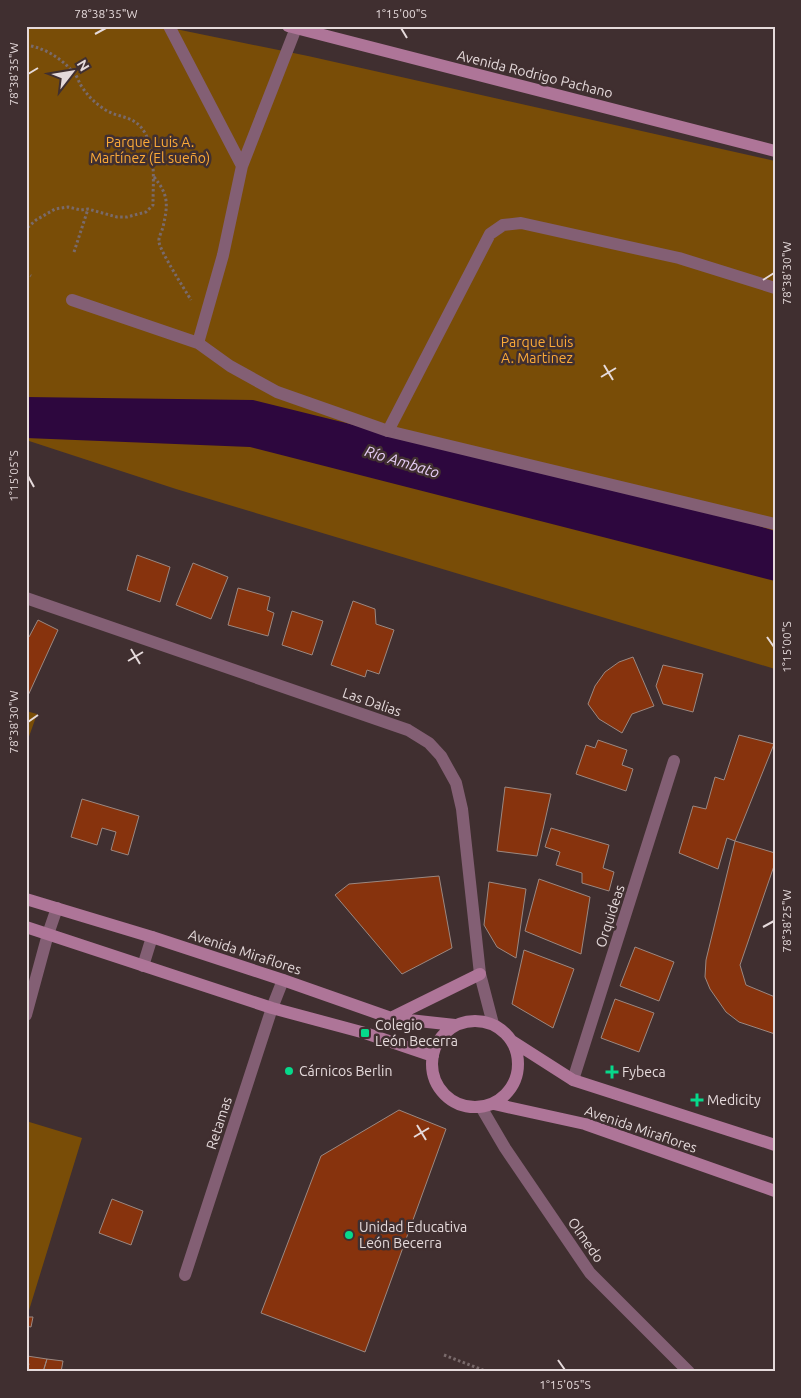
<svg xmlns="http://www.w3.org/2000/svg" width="801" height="1398" font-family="Ubuntu,sans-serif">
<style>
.green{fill:#794d07}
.water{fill:#2d073e}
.building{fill:#87330d;stroke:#9b8881}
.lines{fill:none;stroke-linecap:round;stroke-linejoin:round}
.path{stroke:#796a6b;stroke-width:3;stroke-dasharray:2.5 2.5;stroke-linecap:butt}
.service{stroke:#835f74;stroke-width:12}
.minor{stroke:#835f74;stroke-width:12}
.tertiary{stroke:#835f74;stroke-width:12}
.secondary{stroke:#ae7598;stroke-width:12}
.ticks{fill:none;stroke:#e5dadb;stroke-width:2}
.poi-dot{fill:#06d98b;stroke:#402f30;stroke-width:2}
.labels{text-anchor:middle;stroke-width:5;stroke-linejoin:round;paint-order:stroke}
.street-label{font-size:14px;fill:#e5dadb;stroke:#402f30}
.park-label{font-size:14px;fill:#fcaa38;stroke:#402f30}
.poi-label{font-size:14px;fill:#e5dadb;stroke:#402f30;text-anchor:start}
.water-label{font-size:15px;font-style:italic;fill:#e7cef7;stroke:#402f30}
.neatline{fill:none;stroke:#e5dadb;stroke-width:2}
.ticks-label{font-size:12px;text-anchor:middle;fill:#e5dadb}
</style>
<rect width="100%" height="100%" fill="#402f30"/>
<!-- green -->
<path class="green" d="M 26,26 L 161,26 L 308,56 L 775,161 L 775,669 L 176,489 L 26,440 Z
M 26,711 L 37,714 L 26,745 Z
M 26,1121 L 82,1138 L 26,1320 Z"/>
<!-- water -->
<path class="water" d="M 26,397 L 253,400 L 746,522 L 775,531 L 775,581 L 250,447 L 26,438 Z"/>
<!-- building -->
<path class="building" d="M 137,555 L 170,567 L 160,602 L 127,590 Z
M 193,563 L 228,577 L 211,619 L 176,605 Z
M 238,588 L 270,597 L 267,610 L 274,613 L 268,636 L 228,625 Z
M 353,601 L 375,609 L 376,624 L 394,630 L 379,674 L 367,670 L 365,677 L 331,665 Z
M 292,611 L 323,621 L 312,655 L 282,645 Z
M 38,620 L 58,630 L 26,700 L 26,636 L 29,637 Z
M 633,657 L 654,706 L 632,714 L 622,733 L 599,719 L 588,704 L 595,686 L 605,672 L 619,662 Z
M 663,665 L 703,674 L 693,712 L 663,704 L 656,686 Z
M 739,735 L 774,744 L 735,841 L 727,838 L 718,869 L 679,853 L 693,806 L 706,809 L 715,777 L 724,780 Z
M 598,740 L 627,750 L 622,765 L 633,769 L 626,791 L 576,774 L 586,745 L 595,748 Z
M 505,787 L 551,794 L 537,856 L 497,851 Z
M 82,799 L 139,816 L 128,855 L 111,850 L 116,832 L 102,828 L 97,845 L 71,837 Z
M 551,828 L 609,845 L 603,868 L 614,872 L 609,891 L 582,883 L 582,873 L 556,865 L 560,852 L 545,847 Z
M 735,841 L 775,853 L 775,863 L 740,965 L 746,985 L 775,997 L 775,1034 L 739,1022 L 726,1012 L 710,989 L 705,977 L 706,960 Z
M 439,876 L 452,948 L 402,974 L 335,895 L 349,884 Z
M 539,879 L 590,897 L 581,954 L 525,931 Z
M 489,882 L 526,889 L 516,958 L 497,947 L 484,925 Z
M 635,947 L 674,962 L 659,1001 L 620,986 Z
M 524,950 L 574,969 L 553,1028 L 512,1004 Z
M 615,999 L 654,1013 L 639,1052 L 601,1038 Z
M 399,1110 L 446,1129 L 365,1352 L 261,1313 L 321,1156 Z
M 112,1199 L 143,1211 L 131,1245 L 99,1233 Z
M 26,1317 L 33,1317 L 31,1327 L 26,1326 Z
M 27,1356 L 47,1359 L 43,1372 L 26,1372 L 26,1365 L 29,1365 Z
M 47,1359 L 63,1361 L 61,1372 L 43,1372 Z"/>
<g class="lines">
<!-- path -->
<path class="path" d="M 26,45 C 46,48 62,59 75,74 C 78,78 79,83 82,87 C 88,96 95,103 104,109 C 119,119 134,114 145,133 C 156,153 153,183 153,205 L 146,212 L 127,217 L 117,217 L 88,209 L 81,210 L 68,207 L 55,209 L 36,220 L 26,229
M 154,177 C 169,195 168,205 163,227 C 162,231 158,238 159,242 C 160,251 185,290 191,300
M 74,252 L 88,209
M 26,273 L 31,276
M 444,1355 L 488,1372"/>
<!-- service -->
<path class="service" d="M 169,26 L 242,166
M 296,28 L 242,166 L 223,255 L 198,343 L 230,366 L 277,392 L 388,431 L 775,524
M 72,300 L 198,343"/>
<!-- minor -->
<path class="minor" d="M 388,431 L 490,234 L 503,225 L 521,223 L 679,258 L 775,288
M 143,966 L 152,937
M 26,1015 L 48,934 L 57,908
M 573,1080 L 674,761
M 185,1275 L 272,1008 L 283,980"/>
<!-- tertiary -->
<path class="tertiary" d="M 26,598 L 408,730 L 429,743 L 441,756 L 456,783 L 462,809 L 480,974 L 493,1024
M 481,1107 L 505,1148 L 590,1273 L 689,1372"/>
<!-- secondary -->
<path class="secondary" d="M 288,26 L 775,151
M 26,899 L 152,937 L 283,980 L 391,1018 L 455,1025
M 26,927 L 272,1008 L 365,1033 L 433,1056
M 391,1018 L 480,974
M432 1064a43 43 0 1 1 86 0a43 43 0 1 1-86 0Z
M 512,1041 L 573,1080 L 775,1145
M 494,1104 L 585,1124 L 775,1191"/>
</g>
<!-- ticks -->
<path class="ticks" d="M 401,28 L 407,38M 95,34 L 106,28M 28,74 L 38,68M 763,280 L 774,273M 604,365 L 613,380M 601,377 L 616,368M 28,476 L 34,487M 767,637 L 774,647M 131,649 L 140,664M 128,661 L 143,652M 28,722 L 38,715M 763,927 L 774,921M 417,1125 L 426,1140M 414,1137 L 429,1128M 558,1360 L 565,1370"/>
<!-- markers -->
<g class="poi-dot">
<rect x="360" y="1028" width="10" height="10" rx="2.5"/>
<circle cx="289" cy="1071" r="5"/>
<path d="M609.5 1064.5h5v5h5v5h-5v5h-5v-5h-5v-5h5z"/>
<path d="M694.5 1092.5h5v5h5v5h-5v5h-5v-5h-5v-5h5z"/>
<circle cx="349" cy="1235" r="5"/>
</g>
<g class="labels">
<!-- street labels -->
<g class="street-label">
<text transform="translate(535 74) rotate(14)" y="5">Avenida Rodrigo Pachano</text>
<text transform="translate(372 702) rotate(19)" y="5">Las Dalias</text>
<text transform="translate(610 916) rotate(-72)" y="5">Orquideas</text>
<text transform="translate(245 952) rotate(18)" y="5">Avenida Miraflores</text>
<text transform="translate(219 1123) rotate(-72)" y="5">Retamas</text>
<text transform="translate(641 1129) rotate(19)" y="5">Avenida Miraflores</text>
<text transform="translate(586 1240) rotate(55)" y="5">Olmedo</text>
</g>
<!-- park labels -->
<g class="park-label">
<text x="150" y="147">Parque Luis A.<tspan x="150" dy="16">Martínez (El sueño)</tspan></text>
<text x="537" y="347">Parque Luis<tspan x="537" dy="16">A. Martinez</tspan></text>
</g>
<!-- poi labels -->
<g class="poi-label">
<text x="375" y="1030">Colegio<tspan x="375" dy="16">León Becerra</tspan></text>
<text x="299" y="1076">Cárnicos Berlin</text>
<text x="622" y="1077">Fybeca</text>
<text x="707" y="1105">Medicity</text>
<text x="359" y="1232">Unidad Educativa<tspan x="359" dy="16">León Becerra</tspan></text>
</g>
<!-- water labels -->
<g class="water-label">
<text transform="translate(402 462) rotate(17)" y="5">Río Ambato</text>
</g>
</g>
<!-- border -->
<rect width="801" height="1398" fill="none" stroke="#402f30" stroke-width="55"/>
<!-- north arrow -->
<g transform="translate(72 72) rotate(59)" stroke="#402f30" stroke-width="4" paint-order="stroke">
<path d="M0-4L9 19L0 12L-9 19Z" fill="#e5dadb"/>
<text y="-8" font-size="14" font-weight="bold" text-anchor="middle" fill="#e5dadb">N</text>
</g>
<rect x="28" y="28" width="746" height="1342" class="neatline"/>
<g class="ticks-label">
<text x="106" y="18">78°38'35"W</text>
<text x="401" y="18">1°15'00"S</text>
<text transform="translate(14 74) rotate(-90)" y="4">78°38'35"W</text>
<text transform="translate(787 273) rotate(-90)" y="4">78°38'30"W</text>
<text transform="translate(14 476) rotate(-90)" y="4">1°15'05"S</text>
<text transform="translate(787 647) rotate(-90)" y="4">1°15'00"S</text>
<text transform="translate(14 722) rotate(-90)" y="4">78°38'30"W</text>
<text transform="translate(787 921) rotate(-90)" y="4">78°38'25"W</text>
<text x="565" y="1389">1°15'05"S</text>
</g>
</svg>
